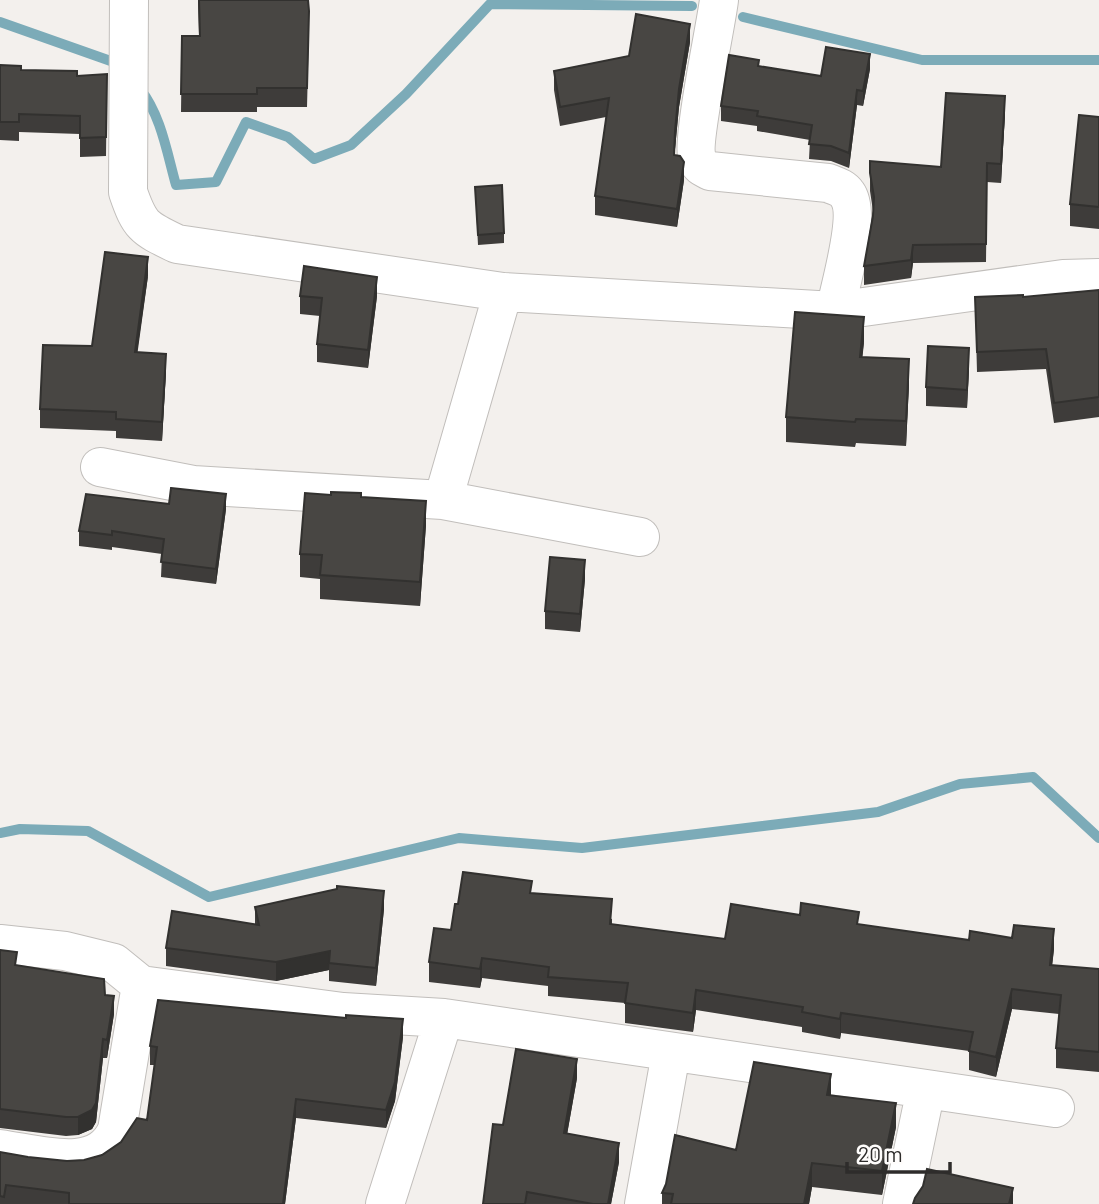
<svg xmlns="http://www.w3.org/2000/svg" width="1099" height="1204" font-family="Barlow,sans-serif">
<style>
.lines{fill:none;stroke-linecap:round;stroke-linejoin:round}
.stream{stroke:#7cabb8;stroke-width:10}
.minor-casing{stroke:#c1bebb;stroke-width:40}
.minor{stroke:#fff;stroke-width:38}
.wall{fill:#3e3c3a}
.shaded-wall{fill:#32312f}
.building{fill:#484643;stroke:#32312f;stroke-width:2}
</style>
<rect width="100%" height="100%" fill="#f3f0ed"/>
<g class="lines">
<!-- stream -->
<path class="stream" d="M 743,17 L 922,60 L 1099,60
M 0,22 L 122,65
M 140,89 C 161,115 167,153 176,185 L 216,182 L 246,122 L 288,137 L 314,159 L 351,145 L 406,94 L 490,4 L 692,6
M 0,833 L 20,829 L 88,831 L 209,897 L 459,838 L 582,848 L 878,812 L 960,784 L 1033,777 L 1099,838"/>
<defs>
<path id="minor" d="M 129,0 L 128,192 C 140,227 144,228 177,244 L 503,292 L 835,311 L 1063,279 L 1099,278
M 719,0 C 716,26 690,145 698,161 C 700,167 705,168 710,171 L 828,183 C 835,186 842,187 847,194 C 862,214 840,286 835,311
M 100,467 L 193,485 L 443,500 L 640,537
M 443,500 L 503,292
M 0,944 L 65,951 L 114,963 L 141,985 L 343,1012 L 444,1018 L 1055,1108
M 0,1149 C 38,1154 98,1175 117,1130 L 141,985
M 385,1204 L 444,1018
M 644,1204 L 671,1053
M 902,1204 L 926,1089"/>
</defs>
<!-- minor casing -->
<use href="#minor" class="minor-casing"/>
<!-- minor -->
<use href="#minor" class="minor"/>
</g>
<!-- wall -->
<path class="wall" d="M 198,0 L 308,0 L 309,29 L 307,107 L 257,107 L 257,112 L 181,112 L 182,36 L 199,36 Z
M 690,42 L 679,107 L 675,149 L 675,155 L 684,180 L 677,227 L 595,215 L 595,196 L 606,117 L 560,126 L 554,90 L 554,71 L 629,56 Z
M 0,65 L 21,70 L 77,76 L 107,74 L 106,156 L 80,157 L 80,134 L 19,132 L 19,141 L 0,140 Z
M 759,66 L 821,76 L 870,69 L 863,106 L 857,105 L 849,168 L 831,161 L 809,159 L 810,140 L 757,131 L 757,126 L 721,121 L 721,106 Z
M 1005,114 L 1001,183 L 987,182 L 986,262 L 913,263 L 911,278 L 864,285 L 864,266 L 873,211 L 870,191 L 870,173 L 941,167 Z
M 1099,117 L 1099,229 L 1070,226 L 1070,204 Z
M 475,187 L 504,233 L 504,243 L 478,245 Z
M 148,276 L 137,352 L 166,372 L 162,441 L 116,438 L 116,431 L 40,428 L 40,409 Z
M 1099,290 L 1099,417 L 1054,423 L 1046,369 L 977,372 L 975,297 L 1023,297 Z
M 300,296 L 377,296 L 368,368 L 317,362 L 317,344 L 320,316 L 300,314 Z
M 864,342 L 862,357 L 909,384 L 906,446 L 856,443 L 855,447 L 786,442 L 786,417 Z
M 969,367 L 967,408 L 926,406 L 926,387 Z
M 361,497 L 426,525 L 420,606 L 320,599 L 320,579 L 300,577 L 300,554 Z
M 169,504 L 226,509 L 216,584 L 161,577 L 162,554 L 112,547 L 112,550 L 79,546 L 79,531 Z
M 585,579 L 580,632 L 545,629 L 545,611 Z
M 532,893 L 612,919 L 612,924 L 725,939 L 859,925 L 969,940 L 1054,949 L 1052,965 L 1099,969 L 1099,1072 L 1056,1068 L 1056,1048 L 1059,1014 L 1012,1009 L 996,1077 L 969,1070 L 969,1051 L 841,1033 L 840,1039 L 802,1032 L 802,1027 L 696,1010 L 693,1032 L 625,1023 L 625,1003 L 548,996 L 548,986 L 482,978 L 480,988 L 429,982 L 429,962 L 451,930 Z
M 255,907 L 384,909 L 376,986 L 329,981 L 329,970 L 276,981 L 166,966 L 166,948 L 255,924 Z
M 0,950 L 17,966 L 105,995 L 114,1014 L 107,1058 L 103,1058 L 96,1122 L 92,1129 L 78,1135 L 66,1136 L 0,1128 Z
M 403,1037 L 395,1101 L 386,1128 L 296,1118 L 285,1204 L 0,1204 L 0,1152 L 28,1157 L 67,1161 L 84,1160 L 102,1155 L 121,1142 L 147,1120 L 155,1065 L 150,1065 L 150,1046 Z
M 577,1078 L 567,1134 L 619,1162 L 611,1204 L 483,1204 L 503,1125 Z
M 831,1095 L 896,1127 L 882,1195 L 812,1187 L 809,1204 L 662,1204 L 662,1193 Z"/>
<!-- shaded-wall -->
<path class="shaded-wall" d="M 690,24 L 690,42 L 679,107 L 675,149 L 675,131 L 679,89 Z
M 870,54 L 870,69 L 863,106 L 863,91 Z
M 857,90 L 857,105 L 849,168 L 849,153 Z
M 1005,96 L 1005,114 L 1001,183 L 1001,164 Z
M 684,162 L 684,180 L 677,227 L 677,209 Z
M 913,245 L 913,263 L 911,278 L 911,260 Z
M 148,257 L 148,276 L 135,371 L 135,352 Z
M 377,277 L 377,296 L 368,368 L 368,350 Z
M 864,317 L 864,342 L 860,382 L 860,357 Z
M 969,348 L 969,367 L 967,408 L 967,390 Z
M 166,354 L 166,372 L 162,441 L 162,422 Z
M 909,359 L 909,384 L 906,446 L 906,421 Z
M 226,494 L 226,509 L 216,584 L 216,569 Z
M 426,501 L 426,525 L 420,606 L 420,582 Z
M 585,560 L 585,579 L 580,632 L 580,614 Z
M 384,891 L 384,909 L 376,986 L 376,968 Z
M 1054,929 L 1054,949 L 1050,985 L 1050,965 Z
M 330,951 L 329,970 L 276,981 L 276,962 Z
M 482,958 L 482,978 L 480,988 L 480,969 Z
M 1012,989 L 1012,1009 L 996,1077 L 996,1057 Z
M 696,990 L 696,1010 L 693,1032 L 693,1013 Z
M 114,996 L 114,1014 L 107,1058 L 107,1040 Z
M 841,1013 L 841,1033 L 840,1039 L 840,1019 Z
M 403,1019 L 403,1037 L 395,1101 L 386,1128 L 386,1110 Z
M 103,1039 L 103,1058 L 96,1122 L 92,1129 L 78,1135 L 78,1117 Z
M 577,1059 L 577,1078 L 564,1152 L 564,1133 Z
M 831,1074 L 831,1097 L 827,1095 Z
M 296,1099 L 296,1118 L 285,1204 L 283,1204 Z
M 896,1103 L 896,1127 L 882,1195 L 882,1171 Z
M 619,1143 L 619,1162 L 611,1204 L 608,1204 Z
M 812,1163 L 812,1187 L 809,1204 L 804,1204 Z
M 1013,1188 L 1013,1204 L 1009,1204 Z"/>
<!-- building -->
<path class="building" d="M 199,0 L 308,0 L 309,11 L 307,88 L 257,88 L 257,94 L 181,94 L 182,36 L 200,36 Z
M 636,14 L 690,24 L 679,89 L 675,131 L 674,155 L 680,156 L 684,162 L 677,209 L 595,196 L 609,98 L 560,107 L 554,71 L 629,56 Z
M 826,47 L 870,54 L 863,91 L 857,90 L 849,153 L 831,146 L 809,144 L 812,125 L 757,116 L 758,111 L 721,106 L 729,55 L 759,60 L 758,66 L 821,76 Z
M 0,65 L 21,66 L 21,70 L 77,71 L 77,76 L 107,74 L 106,137 L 80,138 L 80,116 L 19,114 L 19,122 L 0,122 Z
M 946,93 L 1005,96 L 1001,164 L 987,163 L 986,244 L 913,245 L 911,260 L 864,266 L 873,216 L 874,197 L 870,173 L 870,161 L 941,167 Z
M 1079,115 L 1099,117 L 1099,207 L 1070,204 Z
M 502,185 L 504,233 L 478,235 L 475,187 Z
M 105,252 L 148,257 L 135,352 L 166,354 L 162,422 L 116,419 L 116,412 L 40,409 L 43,345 L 92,346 Z
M 304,266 L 377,277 L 368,350 L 317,344 L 322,298 L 300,296 Z
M 1099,290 L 1099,397 L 1054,403 L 1046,349 L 977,352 L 975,297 L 1023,295 L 1023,297 Z
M 795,312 L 864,317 L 860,357 L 909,359 L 906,421 L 856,419 L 855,422 L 786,417 Z
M 928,346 L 969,348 L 967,390 L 926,387 Z
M 171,488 L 226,494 L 216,569 L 161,562 L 164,539 L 112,531 L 112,535 L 79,531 L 86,494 L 169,504 Z
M 331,492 L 361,493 L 361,497 L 426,501 L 420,582 L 320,575 L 322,555 L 300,554 L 305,493 L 331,495 Z
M 550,557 L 585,560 L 580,614 L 545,611 Z
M 463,872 L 532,881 L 530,893 L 612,899 L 610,924 L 725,939 L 731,904 L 800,915 L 801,903 L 859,912 L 857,924 L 969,940 L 970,931 L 1012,938 L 1014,925 L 1054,929 L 1050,965 L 1099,969 L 1099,1052 L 1056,1048 L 1061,995 L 1012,989 L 996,1057 L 969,1051 L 973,1032 L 841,1013 L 840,1019 L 802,1012 L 803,1007 L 696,990 L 693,1013 L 625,1003 L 628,983 L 548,977 L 549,967 L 482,958 L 480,969 L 429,962 L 434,928 L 451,930 L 455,904 L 458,904 Z
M 337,886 L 384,891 L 376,968 L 329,963 L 330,951 L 276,962 L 166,948 L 172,911 L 259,925 L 255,907 L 337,889 Z
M 0,950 L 17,952 L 15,965 L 104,979 L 105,995 L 114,996 L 107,1040 L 103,1039 L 96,1103 L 92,1110 L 78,1117 L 66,1117 L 0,1109 Z
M 158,1000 L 346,1018 L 346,1015 L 403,1019 L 395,1082 L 386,1110 L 296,1099 L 283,1204 L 69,1204 L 69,1193 L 6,1185 L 4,1197 L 0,1196 L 0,1152 L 28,1157 L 67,1161 L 84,1160 L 102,1155 L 121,1142 L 137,1118 L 147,1120 L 157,1047 L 150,1046 Z
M 516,1049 L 577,1059 L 564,1133 L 619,1143 L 608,1204 L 593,1204 L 527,1192 L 525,1204 L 483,1204 L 493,1124 L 503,1125 Z
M 754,1062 L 831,1074 L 827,1095 L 896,1103 L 882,1171 L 812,1163 L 804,1204 L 671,1204 L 673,1194 L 662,1193 L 666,1184 L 675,1135 L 736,1150 Z
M 927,1169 L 1013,1188 L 1009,1204 L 913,1204 L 915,1198 L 923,1186 Z"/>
<!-- scale -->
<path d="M847 1162v10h103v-10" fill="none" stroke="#2e2c2b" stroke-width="3.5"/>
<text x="858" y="1162" font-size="21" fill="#2e2c2b" stroke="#fffdfc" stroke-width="5" paint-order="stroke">20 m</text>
</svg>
